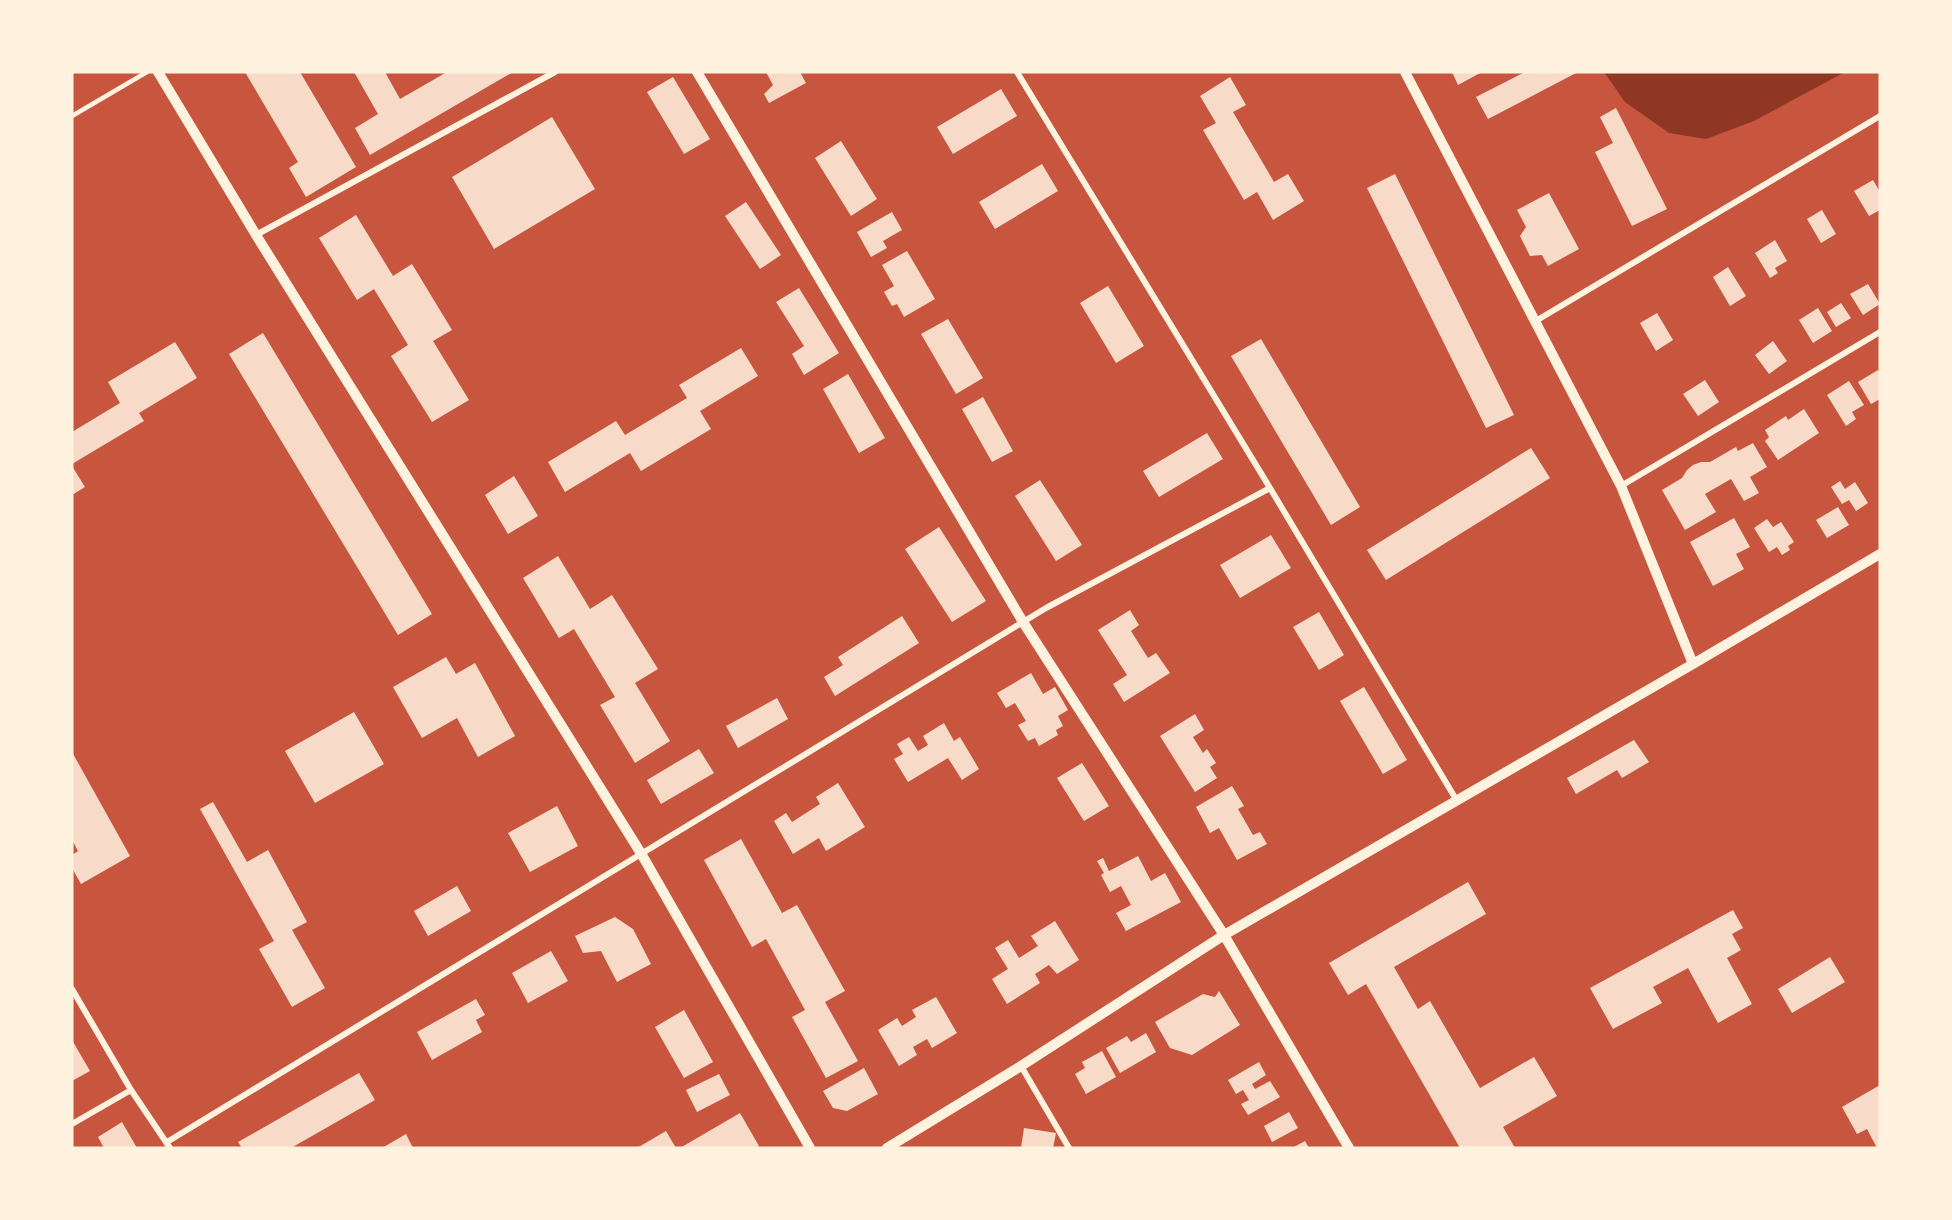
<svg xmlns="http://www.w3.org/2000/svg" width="1952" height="1220" font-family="'Roboto Condensed',sans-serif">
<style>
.water{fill:#8f3625}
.building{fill:#f7dbc8}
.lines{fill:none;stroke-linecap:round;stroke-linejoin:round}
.service{stroke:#fff3e0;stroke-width:4.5}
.minor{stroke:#fff3e0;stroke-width:6}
.tertiary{stroke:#fff3e0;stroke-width:10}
</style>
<rect width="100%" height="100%" fill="#c8553d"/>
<!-- water -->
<path class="water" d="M 1604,72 L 1845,72 L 1754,121 L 1706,139 L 1669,133 L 1625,102 Z"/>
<!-- building -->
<path class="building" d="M 245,72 L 300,72 L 356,167 L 306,197 L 289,168 L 298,162 Z
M 354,72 L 385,72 L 400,99 L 447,72 L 513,72 L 370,155 L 355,128 L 378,114 Z
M 766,72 L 800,72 L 806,83 L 769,103 L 764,94 L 773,85 Z
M 1452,72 L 1482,72 L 1458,85 Z
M 1525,72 L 1578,72 L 1488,119 L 1476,97 Z
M 673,77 L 710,139 L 684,154 L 647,92 Z
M 1230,77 L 1246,105 L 1233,112 L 1274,182 L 1288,174 L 1304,201 L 1273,220 L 1257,192 L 1244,200 L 1203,130 L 1216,123 L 1200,96 Z
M 1001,89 L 1017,116 L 953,154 L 937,127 Z
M 1616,108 L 1667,209 L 1632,226 L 1595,152 L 1613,143 L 1600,117 Z
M 552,117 L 595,189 L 494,249 L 452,177 Z
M 841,141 L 877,199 L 851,216 L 815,158 Z
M 1042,164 L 1058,191 L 995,229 L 979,202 Z
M 1395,174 L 1514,415 L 1486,428 L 1367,188 Z
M 1873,180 L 1880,192 L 1880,210 L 1869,216 L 1854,191 Z
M 1549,193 L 1579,249 L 1548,266 L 1542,255 L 1530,256 L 1520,236 L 1526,227 L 1517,210 Z
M 746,202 L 781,255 L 760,269 L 725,216 Z
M 1822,210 L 1836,234 L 1821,243 L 1807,219 Z
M 892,212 L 902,230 L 883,241 L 887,248 L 871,257 L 857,232 Z
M 356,215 L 393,276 L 412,264 L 452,330 L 433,341 L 469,400 L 432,422 L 391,356 L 408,345 L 374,289 L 357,300 L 319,238 Z
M 1775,240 L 1787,261 L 1775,268 L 1778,273 L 1770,278 L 1755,253 Z
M 907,251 L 935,299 L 904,317 L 897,304 L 892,306 L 884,292 L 894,286 L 882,265 Z
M 1728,267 L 1746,296 L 1730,306 L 1713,277 Z
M 1868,284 L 1880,304 L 1863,315 L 1850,294 Z
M 1108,286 L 1144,346 L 1116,363 L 1080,303 Z
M 799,288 L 839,353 L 804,375 L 792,354 L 804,346 L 776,302 Z
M 1841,303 L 1851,318 L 1836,327 L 1827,312 Z
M 1818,308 L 1832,331 L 1813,343 L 1799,320 Z
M 1657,313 L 1673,340 L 1656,351 L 1640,323 Z
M 948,319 L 983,378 L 956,394 L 921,334 Z
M 263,333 L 432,614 L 398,635 L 229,354 Z
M 1261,339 L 1360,507 L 1331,525 L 1231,356 Z
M 1773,341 L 1787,361 L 1769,374 L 1755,355 Z
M 175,342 L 197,378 L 139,413 L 144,421 L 72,464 L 72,432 L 120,403 L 108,382 Z
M 741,348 L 758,376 L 700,411 L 711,429 L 641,471 L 630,453 L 565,492 L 548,462 L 616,421 L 625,435 L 687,398 L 679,385 Z
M 1878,370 L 1880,374 L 1880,399 L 1871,404 L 1858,382 Z
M 848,374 L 885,438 L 859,453 L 823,389 Z
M 1705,380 L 1719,402 L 1698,416 L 1683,394 Z
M 1849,381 L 1864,405 L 1852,412 L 1856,419 L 1846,426 L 1827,395 Z
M 983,397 L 1013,451 L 992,462 L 962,409 Z
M 1804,409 L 1819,433 L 1778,460 L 1765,441 L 1769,437 L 1765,430 L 1786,416 L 1788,420 Z
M 1207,433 L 1223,459 L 1159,497 L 1143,471 Z
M 1753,443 L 1767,467 L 1750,477 L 1759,493 L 1744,501 L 1731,479 L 1705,494 L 1716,512 L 1685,530 L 1662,490 L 1682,478 L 1687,470 L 1693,465 L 1701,462 L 1710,462 L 1736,447 L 1738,451 Z
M 1531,448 L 1550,478 L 1386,580 L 1367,550 Z
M 72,466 L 85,487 L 72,495 Z
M 514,476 L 538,516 L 508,534 L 485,495 Z
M 1040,480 L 1082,545 L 1056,561 L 1015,496 Z
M 1840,481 L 1845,489 L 1855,482 L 1868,503 L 1856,511 L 1849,500 L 1842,504 L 1831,487 Z
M 1838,507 L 1849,525 L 1827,538 L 1816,520 Z
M 1734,518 L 1750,547 L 1736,554 L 1744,569 L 1713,586 L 1690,542 Z
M 1767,519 L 1773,527 L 1781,522 L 1794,542 L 1788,546 L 1790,550 L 1782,555 L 1777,547 L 1769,552 L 1754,528 Z
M 939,527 L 986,601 L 952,622 L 905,549 Z
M 1271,535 L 1291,568 L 1240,598 L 1220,565 Z
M 558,556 L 590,609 L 612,595 L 658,669 L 635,683 L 670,741 L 635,763 L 600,705 L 615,697 L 574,629 L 559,638 L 523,578 Z
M 1130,610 L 1139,625 L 1131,631 L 1148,658 L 1156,653 L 1170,673 L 1124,702 L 1113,684 L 1127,675 L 1098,630 Z
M 1319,612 L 1344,655 L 1319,670 L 1293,627 Z
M 902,616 L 919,643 L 835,696 L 824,677 L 843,665 L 838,657 Z
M 446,657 L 456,674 L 475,663 L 515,736 L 478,757 L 457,718 L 422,738 L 393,687 Z
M 1031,673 L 1043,694 L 1055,687 L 1068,710 L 1058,716 L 1063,726 L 1056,730 L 1058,735 L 1039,746 L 1035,738 L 1028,741 L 1018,725 L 1026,721 L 1015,703 L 1006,708 L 997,693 Z
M 1364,687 L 1407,760 L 1383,774 L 1340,701 Z
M 777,698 L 788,719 L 738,748 L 726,726 Z
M 354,712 L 384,764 L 315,803 L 285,751 Z
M 1195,714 L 1204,730 L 1193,737 L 1203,753 L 1207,749 L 1216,763 L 1210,767 L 1217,778 L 1195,792 L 1160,736 Z
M 944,723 L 954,741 L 960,737 L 979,769 L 962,780 L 948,758 L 908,782 L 894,759 L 903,754 L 897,744 L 909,737 L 918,751 L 928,745 L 923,736 Z
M 1634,740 L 1649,762 L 1622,778 L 1617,770 L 1576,794 L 1567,778 Z
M 699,749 L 714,773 L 661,804 L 647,780 Z
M 72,752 L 130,856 L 81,884 L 72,868 L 72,855 L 78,851 L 72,840 Z
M 1082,763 L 1109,806 L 1084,821 L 1057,778 Z
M 838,783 L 865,827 L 826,851 L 819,838 L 793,854 L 774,821 L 786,813 L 792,822 L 820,804 L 816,797 Z
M 1232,786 L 1244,806 L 1238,809 L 1253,835 L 1260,832 L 1267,844 L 1237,860 L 1219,828 L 1210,833 L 1196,807 Z
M 213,802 L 247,862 L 268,850 L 307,922 L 292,930 L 325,988 L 292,1007 L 259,949 L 274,941 L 200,809 Z
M 557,806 L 578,846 L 530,872 L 508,833 Z
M 741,839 L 782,913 L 797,905 L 845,991 L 825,1002 L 858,1061 L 826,1078 L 792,1017 L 805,1010 L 766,939 L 752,947 L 704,860 Z
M 1138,856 L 1151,881 L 1165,873 L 1181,902 L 1126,931 L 1116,913 L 1131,905 L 1121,886 L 1110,892 L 1101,875 L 1104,873 L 1097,861 L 1103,858 L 1109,871 Z
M 1468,882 L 1486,914 L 1394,967 L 1418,1009 L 1430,1001 L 1480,1088 L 1534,1057 L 1557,1096 L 1503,1127 L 1515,1148 L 1460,1148 L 1366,984 L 1348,995 L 1329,963 Z
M 457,886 L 471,911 L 428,936 L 414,911 Z
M 1733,910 L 1743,928 L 1732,934 L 1741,950 L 1727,958 L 1752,1004 L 1718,1023 L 1688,968 L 1653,987 L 1662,1003 L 1613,1029 L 1590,988 Z
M 615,917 L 633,929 L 651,964 L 617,982 L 601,951 L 583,953 L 575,936 Z
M 1055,921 L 1079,960 L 1057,974 L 1049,965 L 1035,974 L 1040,983 L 1007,1004 L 992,979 L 1008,969 L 995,948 L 1008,940 L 1019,958 L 1038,946 L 1031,936 Z
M 551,951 L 568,981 L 528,1003 L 512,973 Z
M 1830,957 L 1845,982 L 1792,1013 L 1778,989 Z
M 1219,991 L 1240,1025 L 1192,1055 L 1170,1048 L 1155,1022 L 1203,994 L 1215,997 Z
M 936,997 L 957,1033 L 932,1048 L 927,1039 L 913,1047 L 917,1055 L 899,1066 L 878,1030 L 897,1018 L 902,1026 L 916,1017 L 912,1010 Z
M 476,999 L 485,1015 L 476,1020 L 482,1032 L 432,1060 L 417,1032 Z
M 684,1010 L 713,1062 L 684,1078 L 655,1027 Z
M 1146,1033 L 1156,1052 L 1120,1073 L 1106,1048 L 1127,1036 L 1131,1042 Z
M 72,1040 L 90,1071 L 72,1081 Z
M 1102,1051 L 1116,1077 L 1086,1094 L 1075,1074 L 1085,1068 L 1082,1062 Z
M 1259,1062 L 1266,1075 L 1252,1084 L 1255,1089 L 1270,1081 L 1280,1097 L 1248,1115 L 1241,1104 L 1249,1100 L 1243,1090 L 1236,1094 L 1228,1080 Z
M 864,1068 L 878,1094 L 847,1111 L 833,1108 L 823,1091 Z
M 359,1073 L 375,1100 L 291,1148 L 242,1148 L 238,1142 Z
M 719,1074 L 730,1095 L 697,1112 L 686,1090 Z
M 1880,1085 L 1880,1148 L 1877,1148 L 1867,1129 L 1857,1134 L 1842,1107 Z
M 1289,1112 L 1298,1128 L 1272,1142 L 1264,1126 Z
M 740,1113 L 759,1146 L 756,1148 L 680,1148 Z
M 122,1122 L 137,1148 L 104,1148 L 98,1137 Z
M 1024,1128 L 1056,1133 L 1053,1148 L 1021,1148 Z
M 666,1131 L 676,1148 L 637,1148 Z
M 406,1134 L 413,1148 L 382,1148 Z
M 1305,1141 L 1309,1148 L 1292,1148 Z"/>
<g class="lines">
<!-- service -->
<path class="service" d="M 72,116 L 147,72"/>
<!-- minor -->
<path class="minor" d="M 1017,72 L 1270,488 L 1457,801
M 256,235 L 555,72
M 1534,322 L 1880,116
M 1621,486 L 1880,332
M 72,989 L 131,1090 L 170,1148
M 1021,1066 L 1069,1148
M 72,1124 L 131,1090
M 167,1142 L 1046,608 L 1270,488"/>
<!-- tertiary -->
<path class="tertiary" d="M 158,72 L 256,235 L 642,855 L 810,1148
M 697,72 L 1023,622 L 1224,935 L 1349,1148
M 1405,72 L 1621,486 L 1693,664
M 887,1148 L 1021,1066 L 1224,935 L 1693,664 L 1880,554"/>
</g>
<!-- border -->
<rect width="1952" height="1220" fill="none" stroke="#fff3e0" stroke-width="147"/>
</svg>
